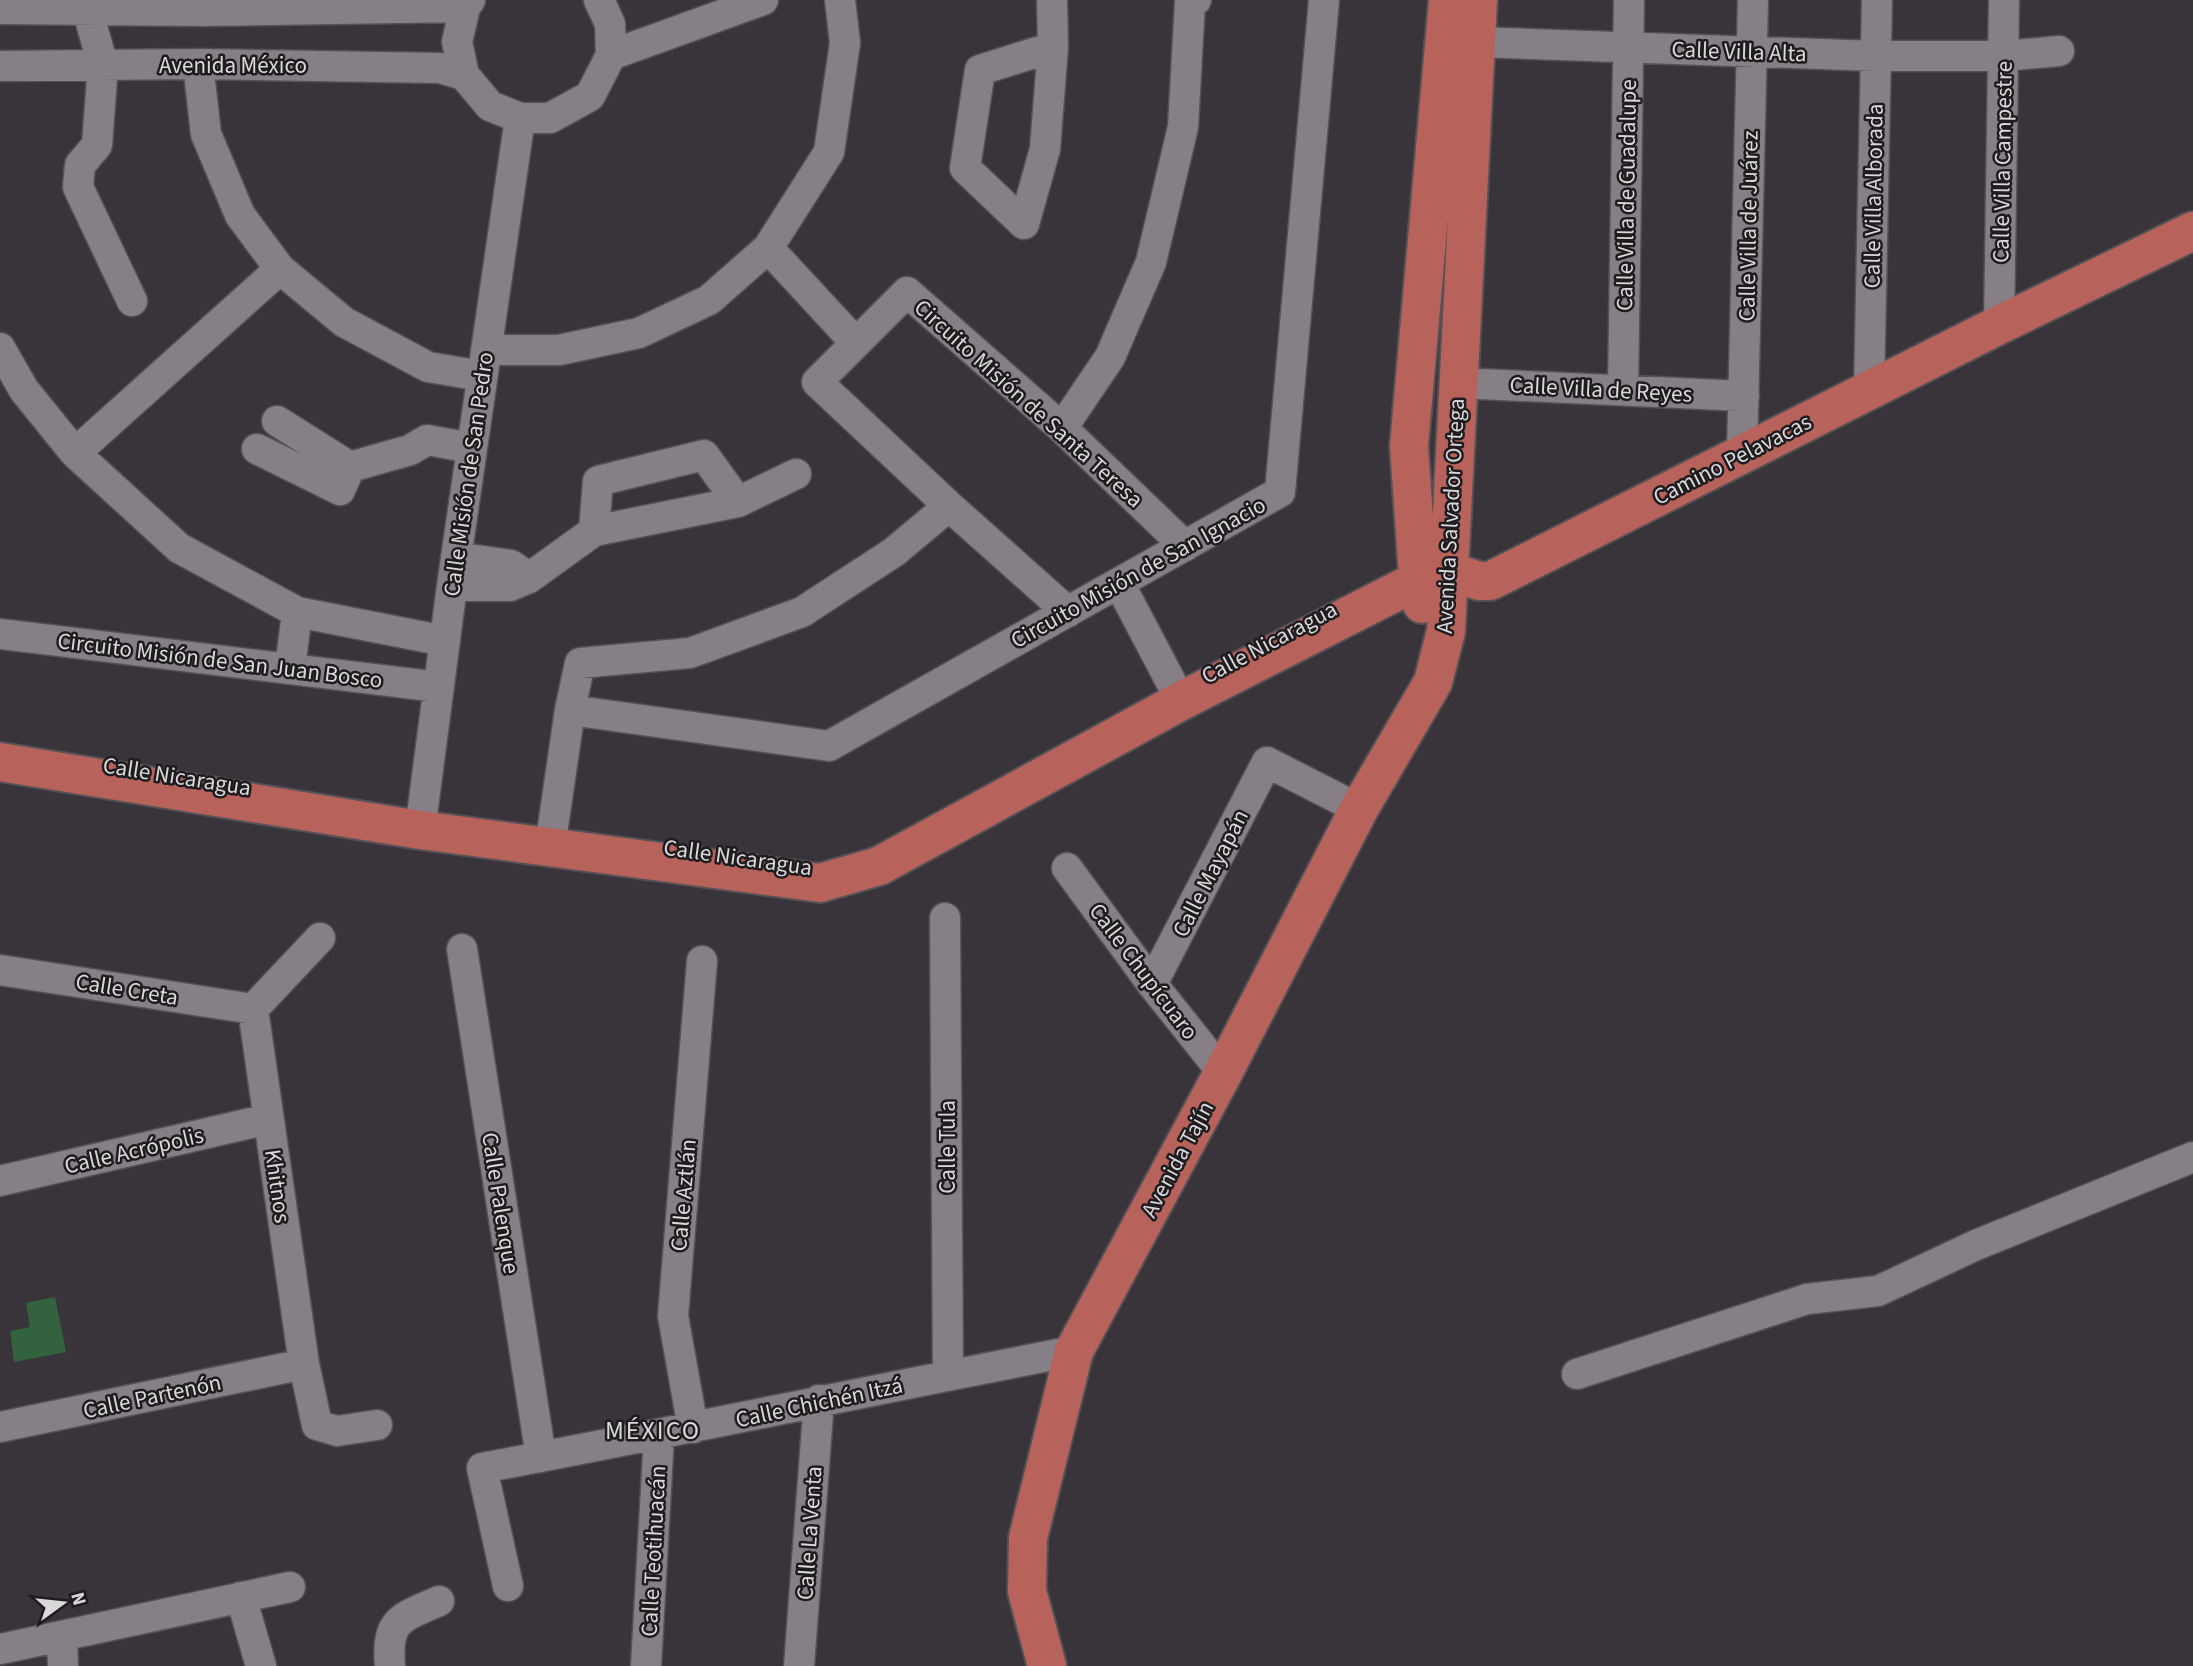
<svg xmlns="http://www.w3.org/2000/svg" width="2193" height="1666" font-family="'Source Sans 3',sans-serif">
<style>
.green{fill:#33623e}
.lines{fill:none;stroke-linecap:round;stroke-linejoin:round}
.minor-casing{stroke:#545055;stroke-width:33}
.major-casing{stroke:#545055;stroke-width:42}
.minor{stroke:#867f86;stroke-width:30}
.major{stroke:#b7625a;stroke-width:38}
.labels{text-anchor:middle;stroke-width:5;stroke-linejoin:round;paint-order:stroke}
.street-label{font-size:23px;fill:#dbd8db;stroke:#1f1c1f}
.quarter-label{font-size:26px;letter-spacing:2px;fill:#dbd8db;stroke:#1f1c1f}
</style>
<rect width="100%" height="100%" fill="#39343a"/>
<!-- green -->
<path class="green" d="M 55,1297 L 66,1352 L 14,1362 L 10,1331 L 30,1327 L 26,1303 Z"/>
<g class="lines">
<defs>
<path id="minor" d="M 86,0 L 87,9 L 103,65 L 97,145 L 80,165 L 78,187 L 132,301
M 470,0 L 465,7 L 457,42 L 464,75 L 490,106 L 520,118 L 550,118 L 590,96 L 611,55 L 610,24 L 599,0
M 1052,0 L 1053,47 L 1045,149 L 1024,224 L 965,168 L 980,70 L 1053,47
M 0,9 L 202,11 L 465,7
M 1475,42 L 1876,56 L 2004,56 L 2059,51
M 611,55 L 763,0
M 198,64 L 206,134 L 240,215 L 280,269 L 344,322 L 428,367 L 482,376
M 0,66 L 198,64 L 440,68 L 464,75
M 768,248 L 856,343
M 1999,325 L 2004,0
M 0,348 L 24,390 L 75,453 L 179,548 L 297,612 L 445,641
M 486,350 L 559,350 L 639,333 L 709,300 L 768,248 L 829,152 L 845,43 L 840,0
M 1457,383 L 1744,396
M 1623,390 L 1629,0
M 1869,391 L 1877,0
M 277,421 L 350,467
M 1062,428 L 1110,357 L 1151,262 L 1183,127 L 1190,2 L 1196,0
M 257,449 L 340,490 L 350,467 L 410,450 L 427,440 L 472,448
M 75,453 L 280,269
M 1742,453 L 1753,0
M 594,531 L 598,481 L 704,455 L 738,502
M 456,557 L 511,565 L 529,578
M 1119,583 L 1181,701
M 452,586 L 510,586 L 529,578 L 594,531 L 738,502 L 796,474
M 1068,612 L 949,506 L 817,382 L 907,292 L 1062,428 L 1185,546
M 0,634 L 439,687
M 290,669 L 297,612
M 570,710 L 829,746 L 1280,492 L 1324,0
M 420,830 L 452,586 L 520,118
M 550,847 L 570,710 L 580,663 L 690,653 L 802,612 L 894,552 L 949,506
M 1067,868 L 1152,984 L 1223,1073
M 945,918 L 948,1375
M 462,949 L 541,1457
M 0,970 L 253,1009
M 1152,984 L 1267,762 L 1359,809
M 253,1009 L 304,1364 L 317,1425 L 337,1431 L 377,1425
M 253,1009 L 320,938
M 0,1181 L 268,1119
M 1577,1374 L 1807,1299 L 1878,1291 L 1976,1245 L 2193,1157
M 0,1427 L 304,1364
M 693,1428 L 673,1316 L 702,961
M 508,1586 L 482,1468 C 680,1431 877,1389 1074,1351
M 241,1597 L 261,1666
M 62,1636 L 63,1666
M 0,1649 L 290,1587
M 390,1666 C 386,1619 401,1618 439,1601
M 646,1666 L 659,1436
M 799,1666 L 819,1400"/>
<path id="major" d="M 1422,604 L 1417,563 L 1409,446 L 1448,0
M 0,762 L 420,830 L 820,883 L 879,866 L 1181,701 L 1419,580 L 1464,576 L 1479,581 L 1490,581 L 1999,325 L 2193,231
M 1047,1666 L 1027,1591 L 1028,1538 L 1074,1351 L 1223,1073 L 1359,809 L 1433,682 L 1446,631 L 1478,0"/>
</defs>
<!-- minor casing -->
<use href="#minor" class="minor-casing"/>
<!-- major casing -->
<use href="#major" class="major-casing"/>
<!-- minor -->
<use href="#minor" class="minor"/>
<!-- major -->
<use href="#major" class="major"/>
</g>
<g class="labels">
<!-- street labels -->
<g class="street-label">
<text transform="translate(1739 51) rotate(2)" y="8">Calle Villa Alta</text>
<text x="233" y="73">Avenida México</text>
<text transform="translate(2002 162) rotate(-89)" y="8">Calle Villa Campestre</text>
<text transform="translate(1626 195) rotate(-89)" y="8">Calle Villa de Guadalupe</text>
<text transform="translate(1873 196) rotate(-89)" y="8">Calle Villa Alborada</text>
<text transform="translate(1748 226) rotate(-89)" y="8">Calle Villa de Juárez</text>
<text transform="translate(1601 389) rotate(3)" y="8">Calle Villa de Reyes</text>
<text transform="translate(1029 403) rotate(42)" y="8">Circuito Misión de Santa Teresa</text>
<text transform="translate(1732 459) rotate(-27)" y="8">Camino Pelavacas</text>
<text transform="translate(468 474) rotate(-82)" y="8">Calle Misión de San Pedro</text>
<text transform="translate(1450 516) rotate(-87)" y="8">Avenida Salvador Ortega</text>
<text transform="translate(1138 572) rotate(-29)" y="8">Circuito Misión de San Ignacio</text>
<text transform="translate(1269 642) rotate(-28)" y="8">Calle Nicaragua</text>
<text transform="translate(220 660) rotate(7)" y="8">Circuito Misión de San Juan Bosco</text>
<text transform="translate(177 776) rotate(9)" y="8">Calle Nicaragua</text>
<text transform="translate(738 857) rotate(8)" y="8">Calle Nicaragua</text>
<text transform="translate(1210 873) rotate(-63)" y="8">Calle Mayapán</text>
<text transform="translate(1144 971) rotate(53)" y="8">Calle Chupícuaro</text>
<text transform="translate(127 989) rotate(9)" y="8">Calle Creta</text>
<text transform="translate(947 1147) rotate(-90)" y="8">Calle Tula</text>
<text transform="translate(134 1150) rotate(-13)" y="8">Calle Acrópolis</text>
<text transform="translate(1177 1159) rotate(-62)" y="8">Avenida Tajín</text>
<text transform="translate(278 1186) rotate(82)" y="8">Khitnos</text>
<text transform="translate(683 1195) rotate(-85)" y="8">Calle Aztlán</text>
<text transform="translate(501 1203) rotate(81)" y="8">Calle Palenque</text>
<text transform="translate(152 1396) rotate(-12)" y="8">Calle Partenón</text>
<text transform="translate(819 1402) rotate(-12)" y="8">Calle Chichén Itzá</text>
<text transform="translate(809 1533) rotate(-86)" y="8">Calle La Venta</text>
<text transform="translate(653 1551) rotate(-87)" y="8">Calle Teotihuacán</text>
</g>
<!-- quarter labels -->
<g class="quarter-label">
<text x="653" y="1439">MÉXICO</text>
</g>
</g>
<!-- north arrow -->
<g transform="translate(63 1603) rotate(75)" stroke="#1f1c1f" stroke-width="5" paint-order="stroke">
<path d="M0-5L12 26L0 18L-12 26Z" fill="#dbd8db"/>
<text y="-10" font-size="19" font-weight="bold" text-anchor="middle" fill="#dbd8db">N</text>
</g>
</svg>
